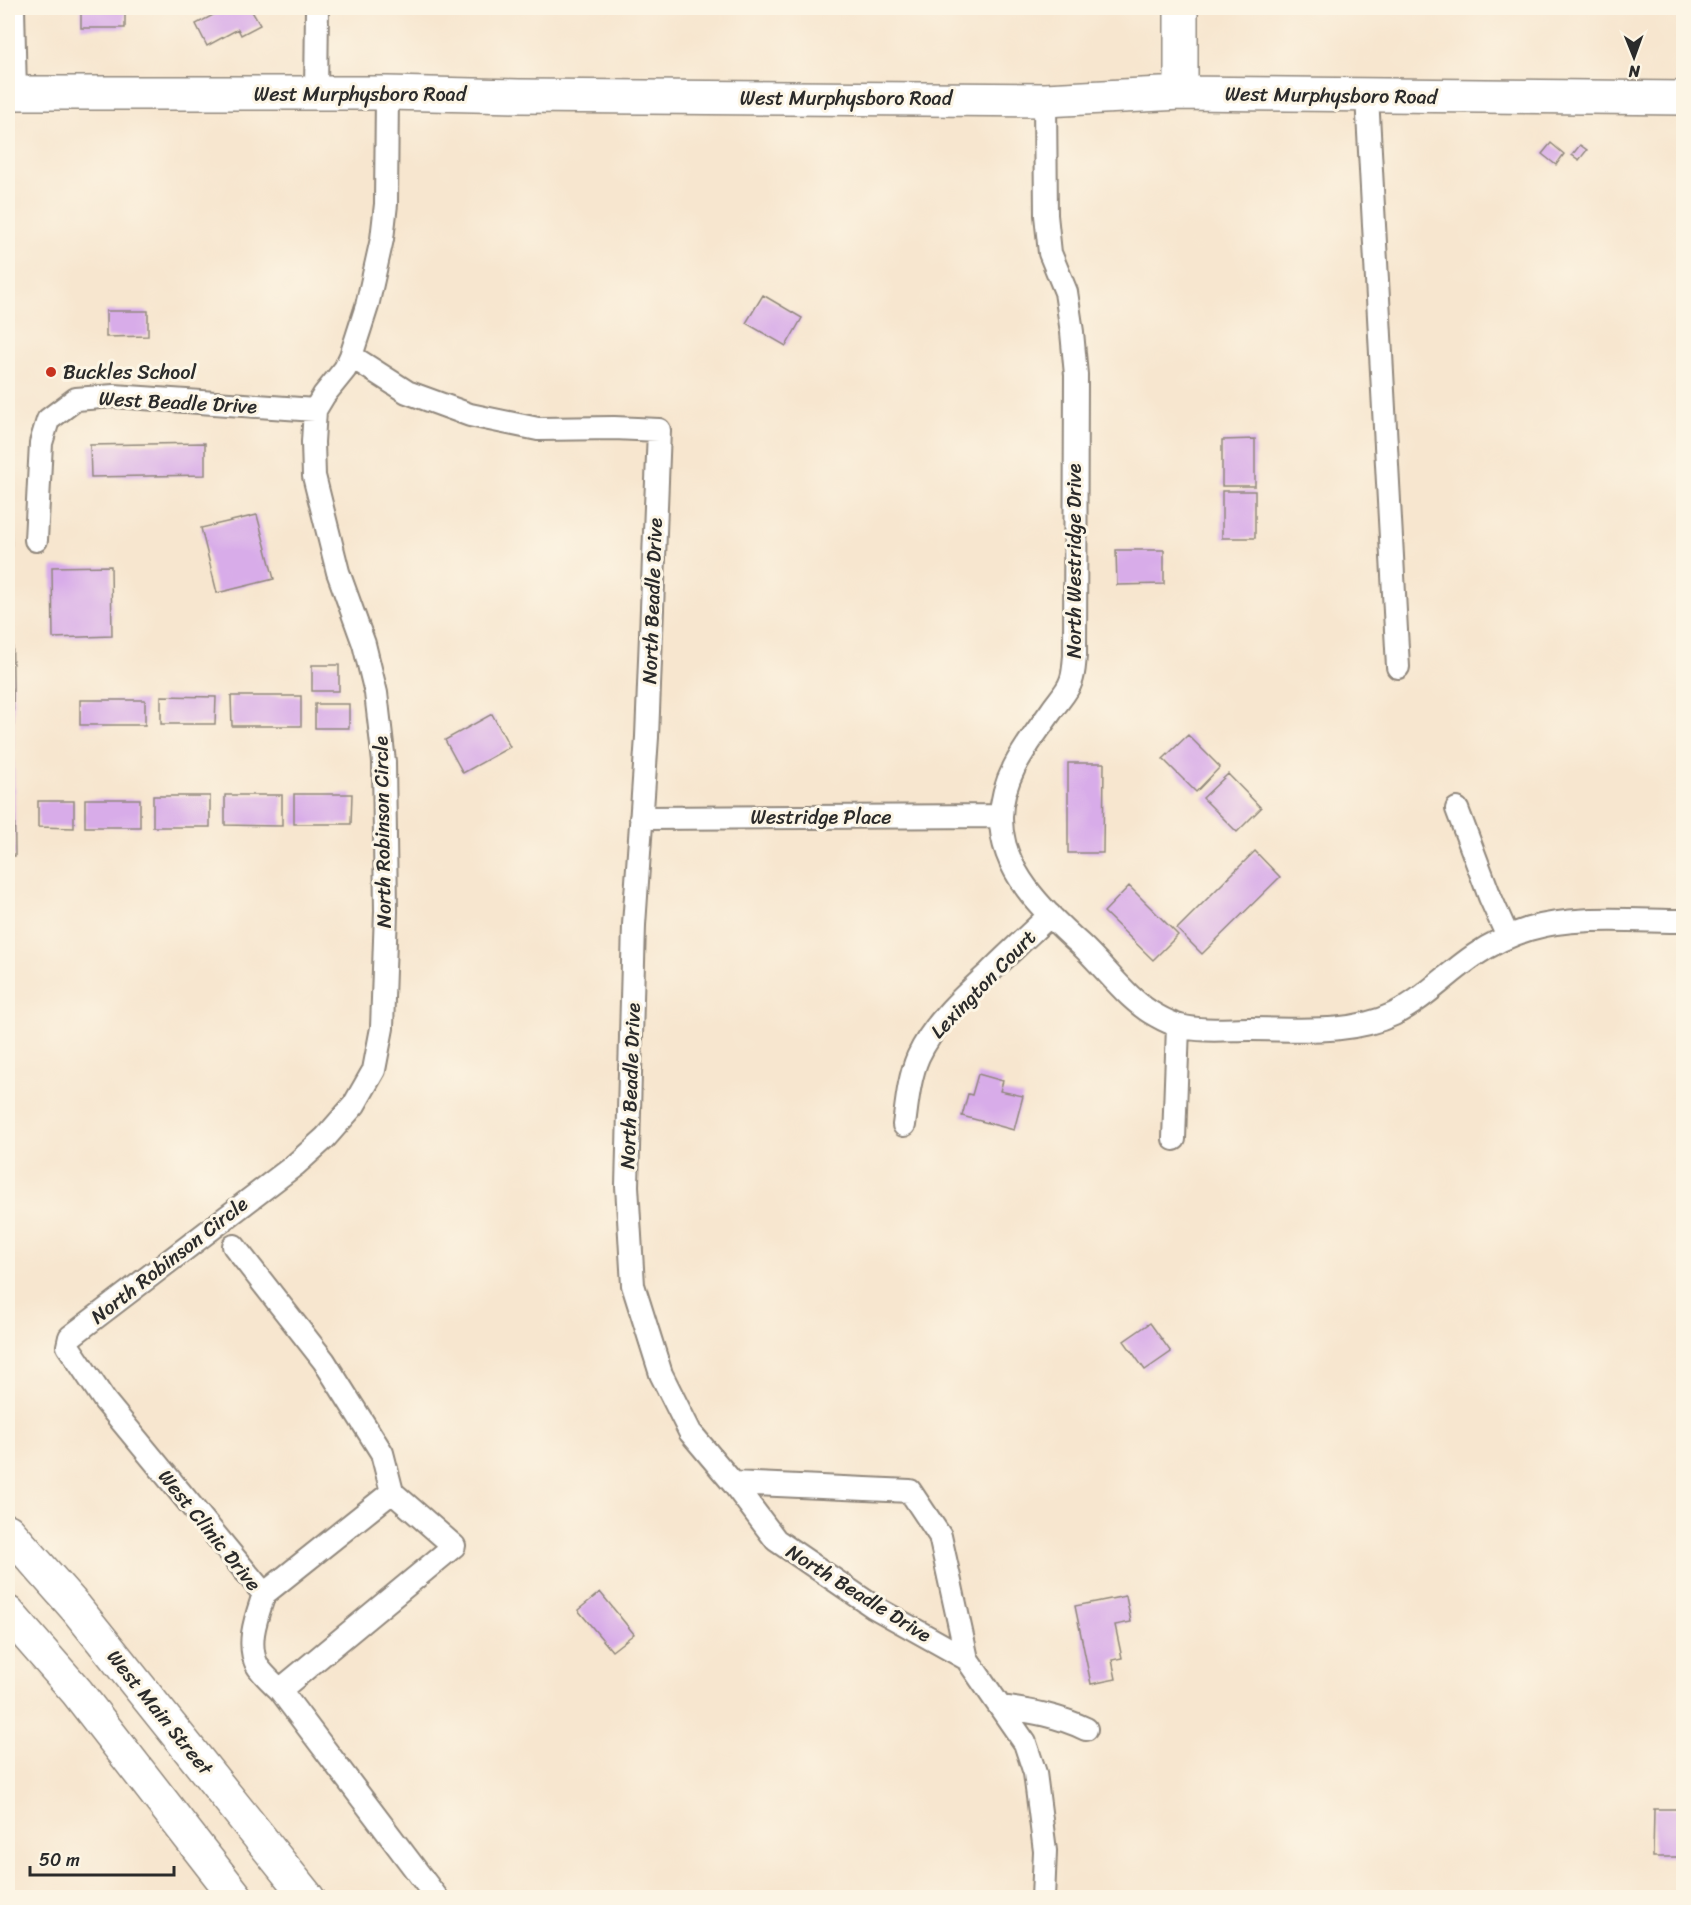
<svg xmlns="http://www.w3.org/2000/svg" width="1691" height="1905" font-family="Sriracha,sans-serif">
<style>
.building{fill:#d8ace9}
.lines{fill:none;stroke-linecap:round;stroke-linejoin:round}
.street-casing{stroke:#91887d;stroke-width:26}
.secondary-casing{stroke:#91887d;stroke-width:36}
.highway-casing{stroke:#91887d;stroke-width:36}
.street{stroke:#fff;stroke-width:22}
.secondary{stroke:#fff;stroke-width:33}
.highway{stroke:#fff;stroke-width:33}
.poi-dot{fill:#c8321e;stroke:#fcf5e5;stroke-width:2}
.labels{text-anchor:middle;stroke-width:6;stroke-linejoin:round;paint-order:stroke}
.street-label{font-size:20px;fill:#2b2b2b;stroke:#fcf5e5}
.poi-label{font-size:20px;fill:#2b2b2b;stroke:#fcf5e5;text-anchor:start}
</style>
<rect width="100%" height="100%" fill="#fcf5e5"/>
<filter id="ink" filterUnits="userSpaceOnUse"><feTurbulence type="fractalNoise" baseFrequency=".0167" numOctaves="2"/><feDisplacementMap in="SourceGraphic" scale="12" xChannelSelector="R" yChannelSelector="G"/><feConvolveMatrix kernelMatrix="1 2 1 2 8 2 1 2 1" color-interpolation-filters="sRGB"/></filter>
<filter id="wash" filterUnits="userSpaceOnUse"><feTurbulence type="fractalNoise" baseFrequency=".008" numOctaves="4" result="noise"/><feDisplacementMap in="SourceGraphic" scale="24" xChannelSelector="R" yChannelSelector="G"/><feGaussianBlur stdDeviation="1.35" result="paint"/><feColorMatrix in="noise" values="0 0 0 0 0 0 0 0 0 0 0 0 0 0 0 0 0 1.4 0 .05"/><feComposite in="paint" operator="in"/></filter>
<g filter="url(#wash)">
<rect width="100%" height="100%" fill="#f7e6cf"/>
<g id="blocks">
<!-- building -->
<path class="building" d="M 81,8 L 125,8 L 125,28 L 81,28 Z
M 217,8 L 250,8 L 260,25 L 241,35 L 238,29 L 207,46 L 196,24 L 219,12 Z
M 1551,143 L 1564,154 L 1556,165 L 1542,154 Z
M 1580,145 L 1587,150 L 1579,160 L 1572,155 Z
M 763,295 L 802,318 L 786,346 L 746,323 Z
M 106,311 L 148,311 L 148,336 L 106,337 Z
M 8,419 L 10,419 L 15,856 L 8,856 Z
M 1255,439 L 1255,486 L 1222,486 L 1222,440 Z
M 205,443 L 205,475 L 91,477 L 90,445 Z
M 1222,491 L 1255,491 L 1255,538 L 1222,538 Z
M 257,515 L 274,579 L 217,593 L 201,528 Z
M 1116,550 L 1164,550 L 1164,584 L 1117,585 Z
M 111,566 L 112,636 L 53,638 L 52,567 Z
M 312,665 L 339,665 L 339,691 L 312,691 Z
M 161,696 L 216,697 L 215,724 L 161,724 Z
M 231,696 L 301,696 L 301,726 L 232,726 Z
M 80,700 L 145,700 L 145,725 L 80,725 Z
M 315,704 L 349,704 L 349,728 L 315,728 Z
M 492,714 L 510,747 L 463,773 L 445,740 Z
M 1188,735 L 1220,767 L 1196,792 L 1163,759 Z
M 1068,763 L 1104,763 L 1103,853 L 1068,853 Z
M 1228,774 L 1261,808 L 1237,832 L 1203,798 Z
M 294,794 L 352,794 L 351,824 L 294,824 Z
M 225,795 L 282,795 L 282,826 L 225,825 Z
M 153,796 L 210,796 L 210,827 L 153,827 Z
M 85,799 L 140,799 L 140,827 L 85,827 Z
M 38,801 L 74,801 L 74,828 L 38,827 Z
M 1255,851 L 1280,877 L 1202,954 L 1177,929 Z
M 1129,886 L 1178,935 L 1153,960 L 1104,912 Z
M 978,1074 L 1003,1081 L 1000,1091 L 1023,1096 L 1014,1130 L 962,1116 L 968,1094 L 972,1095 Z
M 1150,1323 L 1171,1352 L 1145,1370 L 1124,1341 Z
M 600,1592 L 634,1634 L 612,1651 L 578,1610 Z
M 1126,1596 L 1131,1622 L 1115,1625 L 1122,1658 L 1112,1660 L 1116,1679 L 1091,1684 L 1075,1606 Z
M 1654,1809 L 1684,1809 L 1684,1857 L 1653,1857 Z"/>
</g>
</g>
<g filter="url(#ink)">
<use href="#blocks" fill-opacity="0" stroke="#91887d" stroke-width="1.5"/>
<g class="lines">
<defs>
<path id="street" d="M 13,8 L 15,93
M 316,93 L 317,8
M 1367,96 L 1398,667
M 1045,100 L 1046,215 L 1050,253 L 1066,292 L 1072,332 L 1076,375 L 1075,656 C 1074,664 1074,674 1071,681 C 1068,691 1058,701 1052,710 C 1029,743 1002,774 1001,817 C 1000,870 1044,912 1081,945 C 1105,967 1128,1001 1157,1016 C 1164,1020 1173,1024 1180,1026 C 1203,1032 1227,1029 1250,1029 C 1297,1029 1350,1035 1394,1014 C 1424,999 1447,974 1475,955 C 1491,944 1510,935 1529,929 C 1574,915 1636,921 1684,921
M 351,356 L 407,392 L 470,415 L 538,429 L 614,428 L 659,430 L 647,737 L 634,925 L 627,1186 L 633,1285 L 661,1374 L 690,1432 L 733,1483 L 776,1540 L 874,1607 L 967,1659 L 1025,1743 L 1035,1773 L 1045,1851 L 1043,1898
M 36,540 L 41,443 L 48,420 L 76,399 L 114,396 L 315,410
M 1457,809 L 1490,897 L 1508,937
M 641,818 L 1001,816
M 904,1125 C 907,1103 909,1078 918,1057 C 933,1024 963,997 989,973 C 1009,953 1030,934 1050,915
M 1174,1139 L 1178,1026
M 234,1246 L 324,1361 L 382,1453 L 392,1492 L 454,1546 L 280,1690
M 733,1483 L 910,1491 L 940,1536 L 967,1659
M 264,1594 L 105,1401 L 68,1346 L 70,1337 L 295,1165 L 325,1138 L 354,1105 L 374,1070 L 382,1028 L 386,911 L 384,762 L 376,693 L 364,644 L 338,572 L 314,476 L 313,442 L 315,410 L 324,395 L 345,369 L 351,356 L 367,306 L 382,239 L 386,204 L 387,93
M 264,1594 C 257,1616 246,1642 257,1665 C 262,1674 273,1683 280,1690 L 437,1898
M 264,1594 L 392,1492
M 1001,1707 C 1031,1711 1059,1716 1086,1729"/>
<path id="secondary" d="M 8,93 L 387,93 L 519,96 L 1045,100 L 1181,93 L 1684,98
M 1181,93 L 1181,8"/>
<path id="highway" d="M 8,1531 L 76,1608 L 308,1898
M 8,1613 L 77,1692 L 237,1898"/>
</defs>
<!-- street casing -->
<use href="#street" class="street-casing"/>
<!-- secondary casing -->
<use href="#secondary" class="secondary-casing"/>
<!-- highway casing -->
<use href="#highway" class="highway-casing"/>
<!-- street -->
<use href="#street" class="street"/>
<!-- secondary -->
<use href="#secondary" class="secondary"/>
<!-- highway -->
<use href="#highway" class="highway"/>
</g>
</g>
<!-- markers -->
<circle class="poi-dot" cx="51" cy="372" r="6"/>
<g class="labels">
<!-- street labels -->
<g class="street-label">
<text x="360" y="101">West Murphysboro Road</text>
<text transform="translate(1331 95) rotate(1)" y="7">West Murphysboro Road</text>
<text x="846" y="105">West Murphysboro Road</text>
<text transform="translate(178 402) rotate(3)" y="7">West Beadle Drive</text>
<text transform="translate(1074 561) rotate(-90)" y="7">North Westridge Drive</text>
<text transform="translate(652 601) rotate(-88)" y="7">North Beadle Drive</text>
<text x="821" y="824">Westridge Place</text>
<text transform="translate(382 832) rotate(-91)" y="7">North Robinson Circle</text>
<text transform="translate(983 984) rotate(-46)" y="7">Lexington Court</text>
<text transform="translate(630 1086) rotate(-88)" y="7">North Beadle Drive</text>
<text transform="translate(169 1260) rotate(-38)" y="7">North Robinson Circle</text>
<text transform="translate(210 1530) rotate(51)" y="7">West Clinic Drive</text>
<text transform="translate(859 1593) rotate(32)" y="7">North Beadle Drive</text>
<text transform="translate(160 1712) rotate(51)" y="7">West Main Street</text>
</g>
<!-- poi labels -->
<g class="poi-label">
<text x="63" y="379">Buckles School</text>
</g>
</g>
<!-- margin -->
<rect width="1691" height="1905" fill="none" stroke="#fcf5e5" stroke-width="30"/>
<!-- north arrow -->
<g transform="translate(1634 57) rotate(179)" stroke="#fcf5e5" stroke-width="4.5" paint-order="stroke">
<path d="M0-4.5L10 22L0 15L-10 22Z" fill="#2b2b2b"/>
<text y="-9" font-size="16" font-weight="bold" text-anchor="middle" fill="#2b2b2b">N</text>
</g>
<!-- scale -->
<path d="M30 1866v9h144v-9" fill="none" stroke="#2b2b2b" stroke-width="3"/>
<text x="39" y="1866" font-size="18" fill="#2b2b2b" stroke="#fcf5e5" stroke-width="4.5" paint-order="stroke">50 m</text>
</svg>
